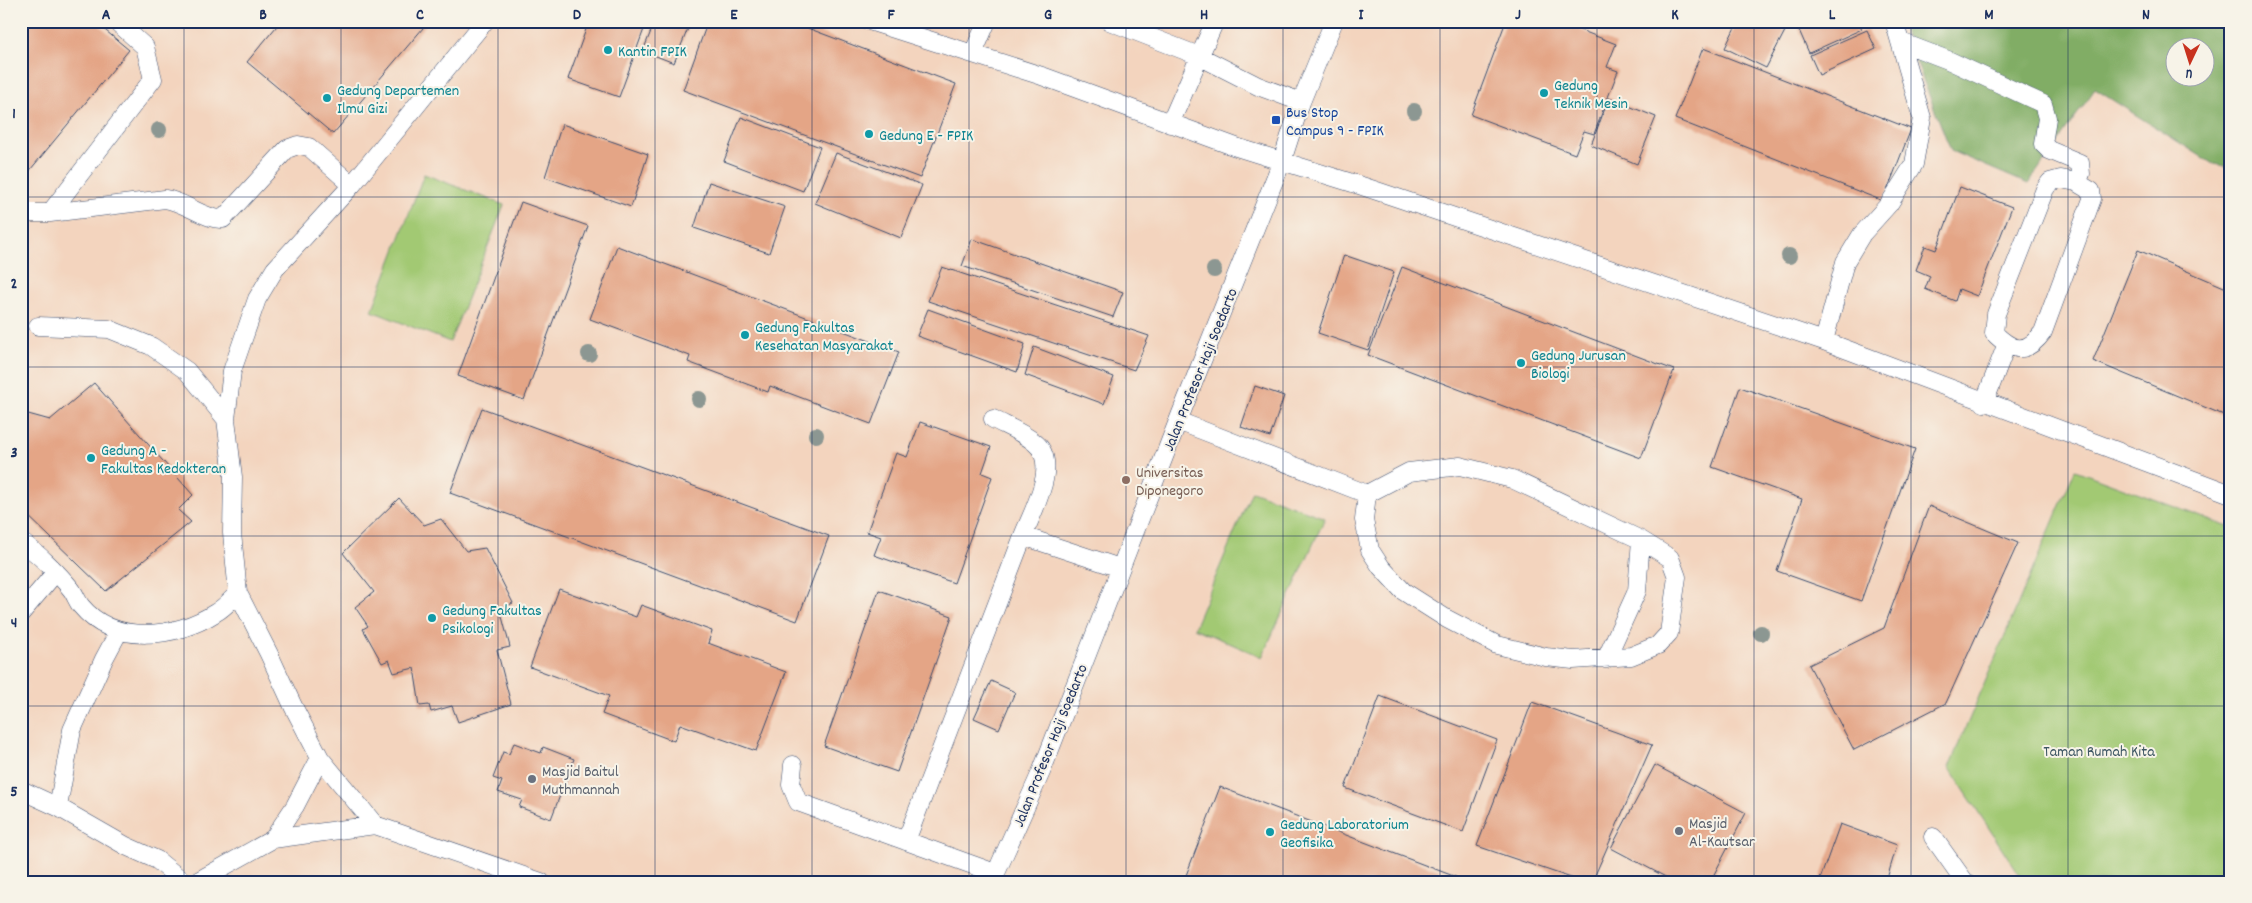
<svg xmlns="http://www.w3.org/2000/svg" width="2252" height="903" font-family="Dekko,sans-serif">
<style>
.built{fill:#f3d4be;fill-rule:evenodd}
.green{fill:#a2c973;stroke:#5e7c68}
.forest{fill:#81ad65;stroke:#4e6e62;fill-rule:evenodd}
.building{fill:#e4a586}
.lines{fill:none;stroke-linecap:round;stroke-linejoin:round}
.lane-casing{stroke:#3a4b6e;stroke-width:19}
.lane{stroke:#fff;stroke-width:18}
.tree{fill:#8c9792}
.grid{fill:none;stroke:#1b2f5e;stroke-width:1;stroke-opacity:0.55}
.culture-dot{fill:#0f9aa8;stroke:#f7f3e8;stroke-width:2}
.transit-dot{fill:#1a4fb4;stroke:#f7f3e8;stroke-width:2}
.education-dot{fill:#8d6e63;stroke:#f7f3e8;stroke-width:2}
.worship-dot{fill:#6b7280;stroke:#f7f3e8;stroke-width:2}
.labels{text-anchor:middle;stroke-width:4;stroke-linejoin:round;paint-order:stroke}
.culture-label{font-size:16px;fill:#0d838f;stroke:#f7f3e8;text-anchor:start}
.transit-label{font-size:16px;fill:#164399;stroke:#f7f3e8;text-anchor:start}
.street-label{font-size:16px;fill:#1b2f5e;stroke:#f7f3e8}
.education-label{font-size:16px;fill:#785e54;stroke:#f7f3e8;text-anchor:start}
.park-label{font-size:16px;fill:#3d5663;stroke:#f7f3e8}
.worship-label{font-size:16px;fill:#5b616d;stroke:#f7f3e8;text-anchor:start}
.neatline{fill:none;stroke:#1b2f5e;stroke-width:2}
.grid-label{font-size:16px;text-anchor:middle;font-weight:bold;fill:#1b2f5e}
</style>
<rect width="100%" height="100%" fill="#f7f3e8"/>
<filter id="ink" filterUnits="userSpaceOnUse"><feTurbulence type="fractalNoise" baseFrequency=".02" numOctaves="2"/><feDisplacementMap in="SourceGraphic" scale="10" xChannelSelector="R" yChannelSelector="G"/><feConvolveMatrix kernelMatrix="1 2 1 2 8 2 1 2 1" color-interpolation-filters="sRGB"/></filter>
<filter id="wash" filterUnits="userSpaceOnUse"><feTurbulence type="fractalNoise" baseFrequency=".0096" numOctaves="4" result="noise"/><feDisplacementMap in="SourceGraphic" scale="20" xChannelSelector="R" yChannelSelector="G"/><feGaussianBlur stdDeviation="1.12" result="paint"/><feColorMatrix in="noise" values="0 0 0 0 0 0 0 0 0 0 0 0 0 0 0 0 0 1.4 0 .05"/><feComposite in="paint" operator="in"/></filter>
<g filter="url(#wash)">
<rect width="100%" height="100%" fill="#ece7cc"/>
<!-- built -->
<path class="built" d="M 21,21 L 2231,21 L 2231,882 L 21,882 ZM 2174,48 L 2204,48 L 2204,78 L 2174,78 Z"/>
<!-- green -->
<path class="green" d="M 424,174 L 504,205 L 450,342 L 372,311 Z
M 2075,470 L 2231,528 L 2231,882 L 2024,882 L 1949,767 Z
M 1252,491 L 1325,518 L 1262,657 L 1194,628 Z"/>
<!-- forest -->
<path class="forest" d="M 1900,21 L 2231,21 L 2231,167 L 2213,164 L 2095,89 L 2028,184 L 1951,151 ZM 2174,48 L 2204,48 L 2204,78 L 2174,78 Z"/>
<g id="blocks">
<!-- building -->
<path class="building" d="M 21,21 L 94,21 L 129,50 L 21,181 Z
M 281,21 L 429,21 L 333,134 L 247,62 Z
M 589,21 L 647,21 L 619,97 L 568,79 Z
M 655,21 L 691,21 L 674,63 L 643,51 Z
M 708,21 L 789,21 L 956,84 L 920,178 L 683,90 Z
M 1506,21 L 1557,21 L 1616,44 L 1607,67 L 1618,71 L 1594,134 L 1584,131 L 1575,154 L 1471,115 Z
M 1738,21 L 1765,21 L 1785,31 L 1766,68 L 1725,48 Z
M 1795,21 L 1858,21 L 1862,29 L 1809,53 Z
M 1867,30 L 1876,49 L 1819,75 L 1810,55 Z
M 1703,48 L 1911,129 L 1883,201 L 1675,119 Z
M 1609,98 L 1656,117 L 1637,164 L 1591,145 Z
M 741,117 L 820,147 L 803,191 L 724,161 Z
M 562,124 L 648,154 L 631,207 L 545,177 Z
M 836,153 L 922,185 L 901,238 L 815,203 Z
M 709,182 L 785,207 L 769,253 L 694,228 Z
M 1960,187 L 2012,207 L 1977,296 L 1959,289 L 1955,301 L 1925,289 L 1930,276 L 1916,270 L 1925,246 L 1936,250 Z
M 521,202 L 588,226 L 524,400 L 458,376 Z
M 972,239 L 1123,292 L 1113,317 L 962,266 Z
M 617,246 L 899,352 L 871,424 L 770,386 L 768,392 L 688,362 L 690,356 L 590,319 Z
M 2138,250 L 2231,290 L 2231,418 L 2093,361 Z
M 1344,255 L 1394,272 L 1368,350 L 1318,333 Z
M 942,267 L 1149,336 L 1134,370 L 928,301 Z
M 1402,267 L 1674,370 L 1641,458 L 1368,355 Z
M 928,309 L 1025,344 L 1017,372 L 917,336 Z
M 1034,347 L 1114,377 L 1104,404 L 1025,375 Z
M 21,357 L 26,358 L 23,397 L 21,397 Z
M 94,383 L 193,495 L 178,510 L 191,522 L 106,591 L 21,509 L 21,412 L 50,420 Z
M 1255,386 L 1284,396 L 1270,437 L 1241,427 Z
M 1740,387 L 1915,449 L 1861,601 L 1777,571 L 1802,499 L 1712,467 Z
M 482,408 L 829,536 L 797,621 L 450,493 Z
M 920,422 L 991,447 L 982,473 L 992,477 L 954,583 L 874,555 L 881,537 L 867,532 L 896,453 L 907,457 Z
M 399,498 L 424,525 L 441,519 L 466,551 L 485,548 L 513,603 L 500,609 L 510,647 L 497,650 L 511,704 L 458,722 L 452,706 L 431,712 L 429,705 L 420,706 L 414,668 L 394,673 L 389,660 L 382,663 L 363,629 L 368,626 L 355,607 L 374,592 L 343,553 Z
M 1929,506 L 2018,543 L 1946,703 L 1854,750 L 1809,665 L 1884,628 Z
M 559,589 L 636,617 L 641,605 L 712,631 L 708,643 L 786,672 L 756,751 L 680,724 L 674,741 L 602,714 L 609,696 L 530,667 Z
M 879,590 L 952,616 L 897,772 L 824,746 Z
M 991,681 L 1015,692 L 999,729 L 974,718 Z
M 1380,696 L 1497,740 L 1463,832 L 1345,788 Z
M 1532,702 L 1652,745 L 1592,882 L 1583,882 L 1477,846 Z
M 514,743 L 541,753 L 543,747 L 574,759 L 551,819 L 519,807 L 522,800 L 498,792 L 502,781 L 493,778 L 503,752 L 509,754 Z
M 1655,765 L 1746,813 L 1710,882 L 1675,882 L 1611,848 Z
M 1220,787 L 1456,877 L 1454,882 L 1194,882 L 1185,878 Z
M 1840,824 L 1897,845 L 1886,882 L 1819,882 Z"/>
</g>
</g>
<g filter="url(#ink)">
<use href="#blocks" fill-opacity="0" stroke="#3a4b6e" stroke-width="1"/>
<g class="lines">
<defs>
<path id="lane" d="M 116,21 L 145,47 L 153,79 L 50,213 L 165,199 C 186,202 205,220 223,219 L 287,149 L 298,145 L 309,147 L 352,185
M 869,21 L 1042,76 L 1236,147 L 1362,186 L 1824,341 L 2231,494
M 1109,21 L 1199,56 L 1258,86 L 1301,102
M 1901,42 L 1948,60 L 2043,104 L 2047,118 L 2043,144 L 2049,150 L 2080,163 L 2081,174 L 2076,182
M 973,54 L 987,21
M 1170,124 L 1215,21
M 2061,179 L 2076,182 L 2091,191 L 2092,199 L 2043,332 C 2026,355 2013,352 1994,333 L 1996,314 L 2045,189 L 2050,182 Z
M 21,213 L 50,213
M 38,326 L 109,329 L 151,346 L 187,371 L 226,419 L 233,477 L 232,533 L 238,593 L 269,654 L 293,706 L 320,758 L 375,825
M 1824,341 L 1845,262 L 1862,234 L 1889,204 L 1914,164 L 1922,118 L 1894,21
M 1984,403 L 2006,346
M 226,419 L 232,371 L 257,299 L 275,269 L 352,185 L 485,21
M 993,419 C 1006,426 1022,432 1034,442 C 1061,462 1033,510 1023,536
M 1178,421 L 1367,494 L 1409,472 L 1460,466 L 1512,479 L 1641,540 L 1637,591 L 1606,659
M 1367,494 L 1364,520 L 1370,550 L 1381,567 L 1403,591 L 1447,619 L 1497,645 L 1546,657 L 1573,660 L 1631,656 L 1658,645 L 1669,633 L 1677,577 L 1670,558 L 1641,540
M 21,542 C 37,552 59,574 71,589 C 75,594 77,601 81,606 C 114,646 176,638 215,613 C 224,608 231,600 238,593
M 21,613 L 55,573
M 793,765 L 791,785 L 798,802 L 995,873
M 21,790 L 58,807 L 126,846 L 157,860 L 184,882
M 58,807 L 72,730 L 104,659 L 119,631
M 1933,837 L 1965,882
M 273,839 L 295,806 L 320,758
M 906,841 L 1023,536 L 1120,568
M 196,882 L 273,839 L 375,825 L 541,882
M 992,882 L 1042,770 L 1178,421 L 1282,161 L 1301,102 L 1334,21"/>
</defs>
<!-- lane casing -->
<use href="#lane" class="lane-casing"/>
<!-- lane -->
<use href="#lane" class="lane"/>
</g>
<!-- trees -->
<g class="tree">
<circle cx="1414" cy="111" r="8"/>
<circle cx="159" cy="130" r="8"/>
<circle cx="1789" cy="256" r="8"/>
<circle cx="1214" cy="270" r="8"/>
<circle cx="589" cy="354" r="8"/>
<circle cx="699" cy="399" r="8"/>
<circle cx="816" cy="435" r="8"/>
<circle cx="1761" cy="633" r="8"/>
</g>
</g>
<!-- grid -->
<path class="grid" d="M 184,21 L 184,882M 341,21 L 341,882M 498,21 L 498,882M 655,21 L 655,882M 812,21 L 812,882M 969,21 L 969,882M 1126,21 L 1126,882M 1283,21 L 1283,882M 1440,21 L 1440,882M 1597,21 L 1597,882M 1754,21 L 1754,882M 1911,21 L 1911,882M 2068,21 L 2068,882M 21,197 L 2231,197M 21,367 L 2231,367M 21,536 L 2231,536M 21,706 L 2231,706"/>
<!-- markers -->
<g class="culture-dot">
<circle cx="608" cy="50" r="5"/>
<circle cx="1544" cy="93" r="5"/>
<circle cx="327" cy="98" r="5"/>
<circle cx="869" cy="134" r="5"/>
<circle cx="745" cy="335" r="5"/>
<circle cx="1521" cy="363" r="5"/>
<circle cx="91" cy="458" r="5"/>
<circle cx="432" cy="618" r="5"/>
<circle cx="1270" cy="832" r="5"/>
</g>
<rect class="transit-dot" x="1271" y="115" width="10" height="10" rx="2.5"/>
<circle class="education-dot" cx="1126" cy="480" r="5"/>
<g class="worship-dot">
<circle cx="532" cy="779" r="5"/>
<circle cx="1679" cy="831" r="5"/>
</g>
<g class="labels">
<!-- culture labels -->
<g class="culture-label">
<text x="618" y="56">Kantin FPIK</text>
<text x="1554" y="90">Gedung<tspan x="1554" dy="18">Teknik Mesin</tspan></text>
<text x="337" y="95">Gedung Departemen<tspan x="337" dy="18">Ilmu Gizi</tspan></text>
<text x="879" y="140">Gedung E - FPIK</text>
<text x="755" y="332">Gedung Fakultas<tspan x="755" dy="18">Kesehatan Masyarakat</tspan></text>
<text x="1531" y="360">Gedung Jurusan<tspan x="1531" dy="18">Biologi</tspan></text>
<text x="101" y="455">Gedung A -<tspan x="101" dy="18">Fakultas Kedokteran</tspan></text>
<text x="442" y="615">Gedung Fakultas<tspan x="442" dy="18">Psikologi</tspan></text>
<text x="1280" y="829">Gedung Laboratorium<tspan x="1280" dy="18">Geofisika</tspan></text>
</g>
<!-- transit labels -->
<g class="transit-label">
<text x="1286" y="117">Bus Stop<tspan x="1286" dy="18">Campus 9 - FPIK</tspan></text>
</g>
<!-- street labels -->
<g class="street-label">
<text transform="translate(1199 369) rotate(-68)" y="6">Jalan Profesor Haji Soedarto</text>
<text transform="translate(1049 745) rotate(-68)" y="6">Jalan Profesor Haji Soedarto</text>
</g>
<!-- education labels -->
<g class="education-label">
<text x="1136" y="477">Universitas<tspan x="1136" dy="18">Diponegoro</tspan></text>
</g>
<!-- park labels -->
<g class="park-label">
<text x="2099" y="756">Taman Rumah Kita</text>
</g>
<!-- worship labels -->
<g class="worship-label">
<text x="542" y="776">Masjid Baitul<tspan x="542" dy="18">Muthmannah</tspan></text>
<text x="1689" y="828">Masjid<tspan x="1689" dy="18">Al-Kautsar</tspan></text>
</g>
</g>
<!-- margin -->
<rect width="2252" height="903" fill="none" stroke="#f7f3e8" stroke-width="55"/>
<!-- north arrow -->
<g transform="translate(2190 62) rotate(184)"><circle r="24" fill="#f7f3e8" stroke="#9fa5b1"/>
<path d="M0-4L9 19L0 12L-9 19Z" fill="#c8321e"/>
<text y="-8" font-size="14" font-weight="bold" text-anchor="middle" fill="#1b2f5e">U</text>
</g>
<rect x="28" y="28" width="2196" height="848" class="neatline"/>
<g class="grid-label">
<text x="106" y="19">A</text>
<text x="263" y="19">B</text>
<text x="420" y="19">C</text>
<text x="577" y="19">D</text>
<text x="734" y="19">E</text>
<text x="891" y="19">F</text>
<text x="1048" y="19">G</text>
<text x="1204" y="19">H</text>
<text x="1361" y="19">I</text>
<text x="1518" y="19">J</text>
<text x="1675" y="19">K</text>
<text x="1832" y="19">L</text>
<text x="1989" y="19">M</text>
<text x="2146" y="19">N</text>
<text x="14" y="118">1</text>
<text x="14" y="288">2</text>
<text x="14" y="457">3</text>
<text x="14" y="627">4</text>
<text x="14" y="796">5</text>
</g>
</svg>
